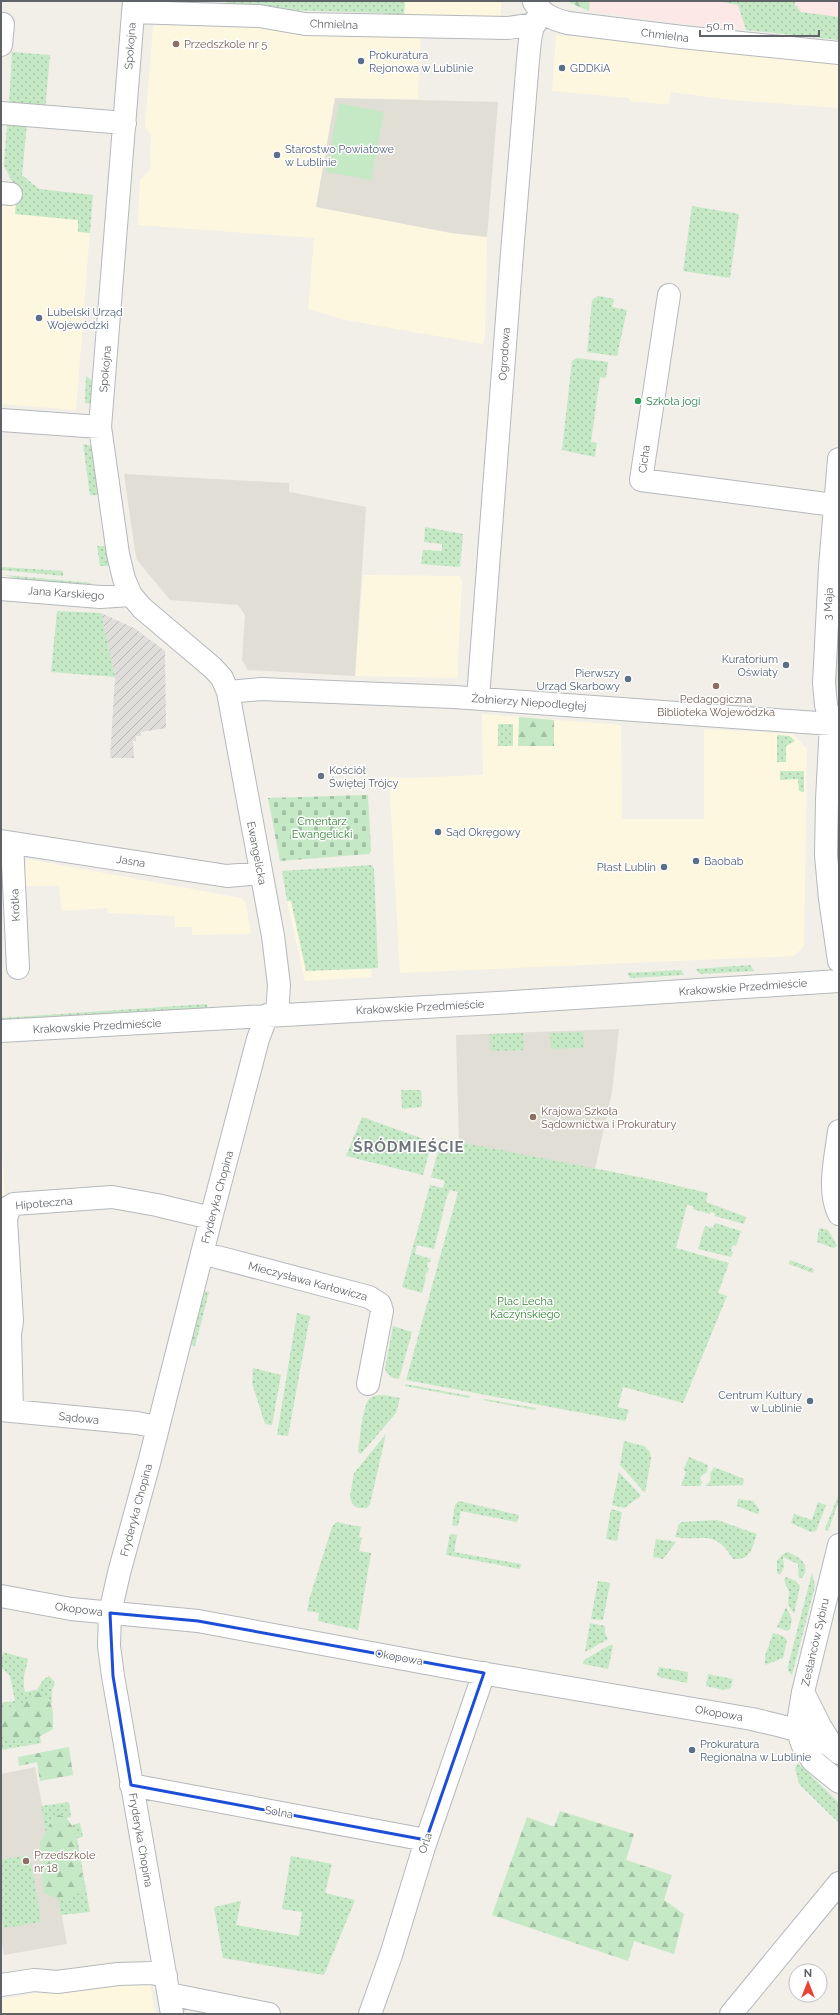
<svg xmlns="http://www.w3.org/2000/svg" width="840" height="2015" font-family="Raleway,sans-serif">
<style>
.commercial{fill:#fef7e0}
.industrial{fill:url(#industrial-furrows)}
.education{fill:#e1ded6}
.medical{fill:#fce8e6}
.grass{fill:url(#grass-dots)}
.forest{fill:url(#forest-firs)}
.cemetery{fill:url(#cemetery-stones)}
.garden{fill:url(#garden-furrows)}
.pitch{fill:#c5e8c5}
.lines{fill:none;stroke-linecap:round;stroke-linejoin:round}
.minor-casing{stroke:#b5b8bc;stroke-width:24}
.minor{stroke:#fff;stroke-width:22}
.marked{fill:none;stroke:#1d4ed8;stroke-width:3;stroke-linejoin:round}
.education-dot{fill:#8d6e63;stroke:#fff;stroke-width:1.5}
.service-dot{fill:#5c6f8a;stroke:#fff;stroke-width:1.5}
.leisure-dot{fill:#2e9e5b;stroke:#fff;stroke-width:1.5}
.worship-dot{fill:#6b7280;stroke:#fff;stroke-width:1.5}
.labels{text-anchor:middle;stroke-width:3;stroke-linejoin:round;paint-order:stroke}
.street-label{font-size:11px;fill:#5f6368;stroke:#fff}
.education-label{font-size:11px;fill:#785e54;stroke:#fff;text-anchor:start}
.service-label{font-size:11px;fill:#4e5e75;stroke:#fff;text-anchor:start}
.leisure-label{font-size:11px;fill:#27864d;stroke:#fff;text-anchor:start}
.worship-label{font-size:11px;fill:#5b616d;stroke:#fff;text-anchor:start}
.park-label{font-size:11px;fill:#348238;stroke:#fff}
.district-label{font-size:15px;font-weight:bold;letter-spacing:1px;fill:#70757a;stroke:#fff}
</style>
<defs>
<pattern id="industrial-furrows" width="10" height="10" patternUnits="userSpaceOnUse"><rect width="10" height="10" fill="#e0deda"/><path d="M-1 1l2-2M0 10L10 0M9 11l2-2" fill="none" stroke="#b9b8b5"/></pattern>
<pattern id="grass-dots" width="8" height="8" patternUnits="userSpaceOnUse"><rect width="8" height="8" fill="#c5e8c5"/><path d="M2 2h.1M6 6h.1" fill="none" stroke="#a3c0a4" stroke-width="1.8" stroke-linecap="round"/></pattern>
<pattern id="forest-firs" width="22" height="20" patternUnits="userSpaceOnUse"><rect width="22" height="20" fill="#c5e8c5"/><path d="M5 1l3.5 6h-7zM16 11l3.5 6h-7z" fill="#a3c0a4"/></pattern>
<pattern id="cemetery-stones" width="16" height="16" patternUnits="userSpaceOnUse"><rect width="16" height="16" fill="#c5e8c5"/><path d="M2 7V4a2 2 0 0 1 4 0v3zM10 15v-3a2 2 0 0 1 4 0v3z" fill="#a3c0a4"/></pattern>
<pattern id="garden-furrows" width="10" height="10" patternUnits="userSpaceOnUse"><rect width="10" height="10" fill="#c5e8c5"/><path d="M-1 1l2-2M0 10L10 0M9 11l2-2" fill="none" stroke="#a3c0a4"/></pattern>
</defs>
<rect width="100%" height="100%" fill="#f1efe8"/>
<!-- commercial -->
<path class="commercial" d="M 405,1 L 501,1 L 501,18 L 404,16 Z
M 160,23 L 421,29 L 418,99 L 335,98 L 316,207 L 451,233 L 487,237 L 485,334 L 483,344 L 345,320 L 308,309 L 314,238 L 138,225 L 140,180 L 150,170 L 151,135 L 145,127 L 153,27 Z
M 556,35 L 839,60 L 839,108 L 732,100 L 671,92 L 669,104 L 659,104 L 629,101 L 629,98 L 552,91 Z
M 15,187 L 91,217 L 76,410 L 1,404 L 1,206 L 14,205 Z
M 363,575 L 460,576 L 462,582 L 457,678 L 355,676 Z
M 482,714 L 621,725 L 622,819 L 704,819 L 704,729 L 793,734 L 807,749 L 804,946 L 794,956 L 400,973 L 389,777 L 405,778 L 483,775 Z
M 27,859 L 242,898 L 246,904 L 251,934 L 192,935 L 192,927 L 175,927 L 175,916 L 108,913 L 107,908 L 62,911 L 59,886 L 24,886 L 24,871 Z
M 291,900 L 306,971 L 371,969 L 372,977 L 305,981 L 287,901 Z
M 1,1136 L 5,1196 L 1,1196 Z
M 101,1980 L 150,1981 L 155,2014 L 1,2014 L 1,2000 Z"/>
<!-- industrial -->
<path class="industrial" d="M 101,613 L 134,628 L 165,651 L 166,728 L 141,732 L 141,736 L 136,736 L 136,741 L 133,741 L 134,758 L 110,758 L 115,677 Z"/>
<!-- education -->
<path class="education" d="M 335,98 L 498,102 L 487,237 L 451,233 L 316,207 Z
M 124,474 L 289,483 L 289,492 L 366,507 L 355,676 L 248,670 L 242,660 L 245,615 L 238,605 L 170,600 L 137,560 L 135,551 Z
M 619,1029 L 612,1092 L 595,1169 L 459,1142 L 456,1035 Z
M 35,1767 L 67,1944 L 4,1955 L 1,1939 L 1,1774 Z"/>
<!-- medical -->
<path class="medical" d="M 590,1 L 839,1 L 839,40 L 732,28 L 726,30 L 589,11 Z"/>
<!-- grass -->
<path class="grass" d="M 227,1 L 405,1 L 404,16 L 390,16 L 383,13 L 226,8 Z
M 717,1 L 795,1 L 795,6 L 797,6 L 801,12 L 839,17 L 839,40 L 746,30 L 738,5 Z
M 12,52 L 50,55 L 45,110 L 9,106 Z
M 9,123 L 27,124 L 22,175 L 39,189 L 93,195 L 90,233 L 78,232 L 78,220 L 15,214 L 17,191 L 4,166 L 7,125 Z
M 692,206 L 739,214 L 730,278 L 683,271 Z
M 598,296 L 614,299 L 612,307 L 627,310 L 617,356 L 587,352 L 592,300 Z
M 577,358 L 608,362 L 606,378 L 600,377 L 591,442 L 597,443 L 595,457 L 562,450 L 572,361 Z
M 86,376 L 96,384 L 95,404 L 85,403 Z
M 83,444 L 92,446 L 102,495 L 90,495 Z
M 425,527 L 463,534 L 460,567 L 421,564 L 423,550 L 442,551 L 442,544 L 424,542 Z
M 97,546 L 109,546 L 112,566 L 100,566 Z
M 2,567 L 63,571 L 63,576 L 2,570 Z
M 4,575 L 91,583 L 93,586 L 26,581 Z
M 839,587 L 837,693 L 835,695 Z
M 57,611 L 101,613 L 115,677 L 51,672 Z
M 498,724 L 513,724 L 513,746 L 498,746 Z
M 777,735 L 790,736 L 795,741 L 786,746 L 786,762 L 777,762 Z
M 780,771 L 804,771 L 804,792 L 799,791 L 798,779 L 780,780 Z
M 372,865 L 374,869 L 378,968 L 306,971 L 291,901 L 287,901 L 282,871 Z
M 750,965 L 754,971 L 700,974 L 696,969 Z
M 681,970 L 684,975 L 630,978 L 627,973 Z
M 207,1004 L 208,1009 L 1,1023 L 1,1018 Z
M 583,1032 L 584,1048 L 551,1049 L 550,1033 Z
M 523,1033 L 524,1050 L 491,1051 L 490,1034 Z
M 401,1090 L 421,1090 L 422,1107 L 402,1109 Z
M 362,1117 L 432,1142 L 423,1175 L 346,1156 Z
M 439,1138 L 649,1179 L 708,1193 L 706,1202 L 746,1217 L 744,1224 L 715,1216 L 715,1213 L 710,1212 L 710,1214 L 693,1209 L 693,1206 L 687,1205 L 676,1248 L 729,1263 L 718,1293 L 727,1296 L 683,1403 L 623,1387 L 618,1407 L 629,1410 L 625,1421 L 406,1380 L 458,1192 L 450,1190 L 447,1196 L 434,1249 L 417,1245 L 415,1254 L 431,1259 L 430,1262 L 428,1262 L 427,1267 L 429,1268 L 428,1273 L 426,1272 L 425,1276 L 426,1277 L 422,1293 L 402,1287 L 430,1185 L 443,1188 L 445,1181 L 431,1177 L 439,1148 L 453,1152 L 456,1144 Z
M 715,1223 L 741,1231 L 736,1246 L 733,1245 L 731,1251 L 733,1252 L 731,1257 L 698,1249 L 705,1226 L 713,1228 Z
M 819,1228 L 828,1230 L 837,1246 L 833,1248 L 817,1242 Z
M 205,1291 L 209,1292 L 195,1346 L 191,1345 Z
M 297,1313 L 310,1316 L 288,1436 L 277,1435 Z
M 393,1326 L 412,1332 L 399,1379 C 392,1378 388,1376 385,1369 Z
M 253,1368 L 281,1375 L 272,1425 L 265,1424 L 252,1383 Z
M 405,1384 L 470,1396 L 469,1398 L 405,1386 Z
M 384,1395 L 400,1398 L 396,1413 L 361,1454 L 358,1452 C 360,1440 362,1408 369,1399 C 373,1395 379,1395 384,1395 Z
M 485,1399 L 536,1408 L 535,1410 L 483,1400 Z
M 386,1434 L 370,1504 L 367,1508 L 358,1508 L 352,1504 L 350,1496 L 354,1473 Z
M 624,1441 L 644,1446 L 650,1452 L 651,1459 L 645,1493 L 620,1465 Z
M 689,1457 L 708,1465 L 707,1472 L 700,1477 L 702,1483 L 700,1486 L 681,1486 L 686,1472 L 683,1470 Z
M 714,1467 L 744,1479 L 743,1485 L 705,1486 L 711,1480 L 710,1474 Z
M 619,1472 L 641,1496 L 624,1508 L 612,1505 Z
M 839,1494 L 839,1501 L 828,1531 L 826,1530 L 825,1528 Z
M 738,1499 L 753,1501 L 759,1509 L 759,1513 L 757,1514 L 737,1506 Z
M 459,1501 L 519,1515 L 517,1522 L 461,1511 L 458,1526 L 452,1525 L 455,1505 Z
M 818,1502 L 826,1505 L 816,1531 L 811,1532 L 791,1523 L 794,1514 L 812,1520 Z
M 611,1509 L 622,1512 L 617,1541 L 606,1539 Z
M 717,1520 L 757,1534 C 751,1549 752,1560 733,1559 C 714,1528 704,1542 675,1537 L 679,1524 L 682,1522 Z
M 336,1522 L 361,1527 L 359,1537 L 362,1538 L 359,1551 L 371,1553 L 358,1630 L 318,1621 L 319,1613 L 307,1611 L 309,1600 L 332,1527 Z
M 450,1534 L 457,1535 L 454,1552 L 521,1564 L 520,1569 L 446,1555 Z
M 656,1539 L 676,1542 L 663,1559 L 653,1557 Z
M 787,1552 C 798,1556 812,1564 802,1578 L 799,1578 L 798,1564 L 783,1557 L 784,1567 L 780,1575 L 777,1573 L 777,1561 L 782,1555 Z
M 812,1573 L 815,1586 L 792,1675 L 788,1671 L 788,1666 Z
M 786,1577 L 796,1581 L 800,1586 L 794,1614 L 788,1604 L 789,1592 L 784,1580 Z
M 598,1581 L 610,1583 L 603,1620 L 591,1619 Z
M 786,1607 L 792,1619 L 790,1629 L 787,1631 L 777,1627 Z
M 590,1623 L 605,1626 L 605,1633 L 608,1639 L 585,1652 Z
M 773,1633 L 783,1636 L 787,1640 L 783,1658 L 765,1665 L 765,1656 Z
M 610,1645 L 613,1645 L 613,1647 L 608,1669 L 583,1664 L 584,1660 Z
M 3,1652 L 28,1659 C 25,1674 22,1676 25,1692 L 37,1690 L 43,1680 L 49,1676 L 55,1682 L 52,1690 L 52,1703 L 37,1716 L 41,1743 L 1,1750 L 1,1703 L 15,1701 L 10,1676 L 1,1667 Z
M 659,1667 L 688,1672 L 687,1683 L 659,1677 L 657,1675 Z
M 708,1674 L 733,1679 L 731,1688 L 724,1690 L 706,1686 Z
M 798,1763 L 839,1803 L 839,1823 L 799,1784 L 795,1768 Z
M 69,1802 L 71,1817 L 53,1821 L 55,1829 L 80,1823 L 83,1837 L 77,1838 L 90,1912 L 61,1915 L 41,1806 Z
M 30,1855 L 41,1922 L 4,1928 L 1,1910 L 1,1860 Z
M 291,1856 L 332,1864 L 325,1893 L 355,1900 L 324,1975 L 223,1958 L 214,1907 L 241,1901 L 236,1925 L 299,1936 L 302,1912 L 282,1909 Z"/>
<!-- forest -->
<path class="forest" d="M 566,1 L 590,1 L 589,11 Z
M 519,717 L 554,720 L 554,746 L 518,746 Z
M 39,1692 C 55,1702 53,1711 53,1729 L 35,1739 L 7,1740 L 1,1731 L 1,1710 L 22,1703 L 33,1693 Z
M 69,1747 L 73,1775 L 40,1781 L 37,1762 L 19,1766 L 18,1757 Z
M 560,1811 L 634,1834 L 626,1860 L 672,1875 L 664,1900 L 684,1914 L 674,1954 L 634,1941 L 628,1961 L 492,1915 L 527,1817 L 554,1827 Z
M 55,1814 L 66,1817 L 74,1829 L 84,1890 L 67,1901 L 44,1894 L 40,1843 Z"/>
<!-- cemetery -->
<path class="cemetery" d="M 368,795 L 371,850 L 369,854 L 280,861 L 268,798 Z"/>
<!-- garden -->
<path class="garden" d="M 790,1260 L 814,1269 L 813,1273 L 789,1264 Z"/>
<!-- pitch -->
<path class="pitch" d="M 339,103 L 384,112 L 371,180 L 326,172 Z"/>
<g class="lines">
<defs>
<path id="minor" d="M 134,1 L 100,427 L 118,554 L 124,579 L 131,595 L 142,608 L 213,668 L 222,678 L 228,692 L 273,936 L 279,985 L 277,1015
M 534,2 C 543,15 552,19 568,23 L 682,37 L 839,53
M 133,12 L 259,16 L 305,24 L 508,28 L 535,24
M 1,45 L 3,24
M 1,113 L 125,123
M 1,193 L 11,194
M 669,295 L 641,480 L 834,505
M 1,420 L 100,427
M 839,459 L 830,567 L 824,683 L 826,705 L 831,724 L 827,800 L 826,855 L 830,899 L 839,961
M 1,589 L 100,597 L 131,595
M 228,692 L 261,689 L 454,697 L 831,724
M 478,698 L 512,253 L 528,60 C 530,45 529,24 542,13
M 1,841 L 227,876 L 261,873
M 12,843 L 18,968
M 1,1031 L 513,1002 L 839,981
M 839,1131 C 836,1157 827,1190 839,1214
M 202,1253 L 369,1297 L 380,1304 L 382,1311 L 368,1384
M 1,1410 L 137,1423 L 157,1427
M 12,1411 L 10,1334 L 12,1321 L 6,1219 L 10,1206 L 14,1204 L 112,1197 L 157,1205 L 211,1218
M 839,1545 L 803,1692 L 797,1729 L 803,1746 L 813,1761 L 839,1782
M 1,1596 L 71,1609 L 198,1621 L 458,1669 L 752,1719 C 780,1726 818,1732 839,1753
M 803,1692 L 820,1726 L 833,1747
M 131,1785 L 426,1840
M 1,1985 L 34,1980 L 57,1982 L 118,1974 L 152,1973 L 166,1976
M 169,1994 L 269,2014
M 172,2014 L 113,1676 L 109,1646 L 110,1613 L 119,1573 L 149,1463 L 211,1218 L 258,1039 L 267,1015
M 370,2014 L 391,1955 L 424,1847 L 484,1673
M 731,2014 L 839,1883"/>
</defs>
<!-- minor casing -->
<use href="#minor" class="minor-casing"/>
<!-- minor -->
<use href="#minor" class="minor"/>
</g>
<!-- marked area -->
<path class="marked" d="M 110,1613 L 198,1621 L 484,1673 L 426,1840 L 131,1785 L 113,1676 Z"/>
<!-- markers -->
<g class="education-dot">
<circle cx="176" cy="44" r="4"/>
<circle cx="716" cy="686" r="4"/>
<circle cx="533" cy="1117" r="4"/>
<circle cx="26" cy="1861" r="4"/>
</g>
<g class="service-dot">
<circle cx="361" cy="61" r="4"/>
<circle cx="562" cy="68" r="4"/>
<circle cx="277" cy="155" r="4"/>
<circle cx="39" cy="318" r="4"/>
<circle cx="786" cy="665" r="4"/>
<circle cx="628" cy="679" r="4"/>
<circle cx="438" cy="832" r="4"/>
<circle cx="696" cy="861" r="4"/>
<circle cx="664" cy="867" r="4"/>
<circle cx="810" cy="1401" r="4"/>
<circle cx="692" cy="1750" r="4"/>
</g>
<circle class="leisure-dot" cx="638" cy="401" r="4"/>
<circle class="worship-dot" cx="321" cy="776" r="4"/>
<g class="labels">
<!-- street labels -->
<g class="street-label">
<text transform="translate(334 24) rotate(2)" y="4">Chmielna</text>
<text transform="translate(665 35) rotate(7)" y="4">Chmielna</text>
<text transform="translate(130 46) rotate(-86)" y="4">Spokojna</text>
<text transform="translate(504 354) rotate(-86)" y="4">Ogrodowa</text>
<text transform="translate(105 369) rotate(-85)" y="4">Spokojna</text>
<text transform="translate(644 459) rotate(-82)" y="4">Cicha</text>
<text transform="translate(66 593) rotate(4)" y="4">Jana Karskiego</text>
<text transform="translate(828 604) rotate(-87)" y="4">3 Maja</text>
<text transform="translate(529 702) rotate(4)" y="4">Żołnierzy Niepodległej</text>
<text transform="translate(257 853) rotate(79)" y="4">Ewangelicka</text>
<text transform="translate(131 861) rotate(9)" y="4">Jasna</text>
<text transform="translate(15 905) rotate(-93)" y="4">Krótka</text>
<text transform="translate(743 987) rotate(-4)" y="4">Krakowskie Przedmieście</text>
<text transform="translate(420 1007) rotate(-3)" y="4">Krakowskie Przedmieście</text>
<text transform="translate(97 1026) rotate(-3)" y="4">Krakowskie Przedmieście</text>
<text transform="translate(217 1197) rotate(-75)" y="4">Fryderyka Chopina</text>
<text transform="translate(44 1203) rotate(-5)" y="4">Hipoteczna</text>
<text transform="translate(308 1281) rotate(15)" y="4">Mieczysława Karłowicza</text>
<text transform="translate(79 1418) rotate(6)" y="4">Sądowa</text>
<text transform="translate(136 1510) rotate(-75)" y="4">Fryderyka Chopina</text>
<text transform="translate(79 1609) rotate(7)" y="4">Okopowa</text>
<text transform="translate(815 1642) rotate(-77)" y="4">Zesłańców Sybiru</text>
<text transform="translate(399 1657) rotate(10)" y="4">Okopowa</text>
<text transform="translate(719 1713) rotate(10)" y="4">Okopowa</text>
<text transform="translate(279 1812) rotate(10)" y="4">Solna</text>
<text transform="translate(141 1840) rotate(80)" y="4">Fryderyka Chopina</text>
<text transform="translate(425 1843) rotate(-72)" y="4">Orla</text>
</g>
<!-- education labels -->
<g class="education-label">
<text x="184" y="48">Przedszkole nr 5</text>
<text x="716" y="703" text-anchor="middle">Pedagogiczna<tspan x="716" dy="13">Biblioteka Wojewódzka</tspan></text>
<text x="541" y="1115">Krajowa Szkoła<tspan x="541" dy="13">Sądownictwa i Prokuratury</tspan></text>
<text x="34" y="1859">Przedszkole<tspan x="34" dy="13">nr 18</tspan></text>
</g>
<!-- service labels -->
<g class="service-label">
<text x="369" y="59">Prokuratura<tspan x="369" dy="13">Rejonowa w Lublinie</tspan></text>
<text x="570" y="72">GDDKiA</text>
<text x="285" y="153">Starostwo Powiatowe<tspan x="285" dy="13">w Lublinie</tspan></text>
<text x="47" y="316">Lubelski Urząd<tspan x="47" dy="13">Wojewódzki</tspan></text>
<text x="778" y="663" text-anchor="end">Kuratorium<tspan x="778" dy="13">Oświaty</tspan></text>
<text x="620" y="677" text-anchor="end">Pierwszy<tspan x="620" dy="13">Urząd Skarbowy</tspan></text>
<text x="446" y="836">Sąd Okręgowy</text>
<text x="704" y="865">Baobab</text>
<text x="656" y="871" text-anchor="end">Płast Lublin</text>
<text x="802" y="1399" text-anchor="end">Centrum Kultury<tspan x="802" dy="13">w Lublinie</tspan></text>
<text x="700" y="1748">Prokuratura<tspan x="700" dy="13">Regionalna w Lublinie</tspan></text>
</g>
<!-- leisure labels -->
<g class="leisure-label">
<text x="646" y="405">Szkoła jogi</text>
</g>
<!-- worship labels -->
<g class="worship-label">
<text x="329" y="774">Kościół<tspan x="329" dy="13">Świętej Trójcy</tspan></text>
</g>
<!-- park labels -->
<g class="park-label">
<text x="322" y="825">Cmentarz<tspan x="322" dy="13">Ewangelicki</tspan></text>
<text x="525" y="1305">Plac Lecha<tspan x="525" dy="13">Kaczyńskiego</tspan></text>
</g>
<!-- district labels -->
<g class="district-label">
<text x="409" y="1152">ŚRÓDMIEŚCIE</text>
</g>
</g>
<!-- border -->
<rect width="840" height="2015" fill="none" stroke="#5f6368" stroke-width="4"/>
<!-- north arrow -->
<g transform="translate(808 1983)"><circle r="19" fill="#ffffff" stroke="#bfc1c3"/>
<path d="M0-3L7 15L0 10L-7 15Z" fill="#ea4335"/>
<text y="-6" font-size="11" font-weight="bold" text-anchor="middle" fill="#5f6368">N</text>
</g>
<!-- scale -->
<path d="M700 30v6h119v-6" fill="none" stroke="#5f6368" stroke-width="2"/>
<text x="706" y="30" font-size="12" fill="#5f6368" stroke="#ffffff" stroke-width="3" paint-order="stroke">50 m</text>
</svg>
